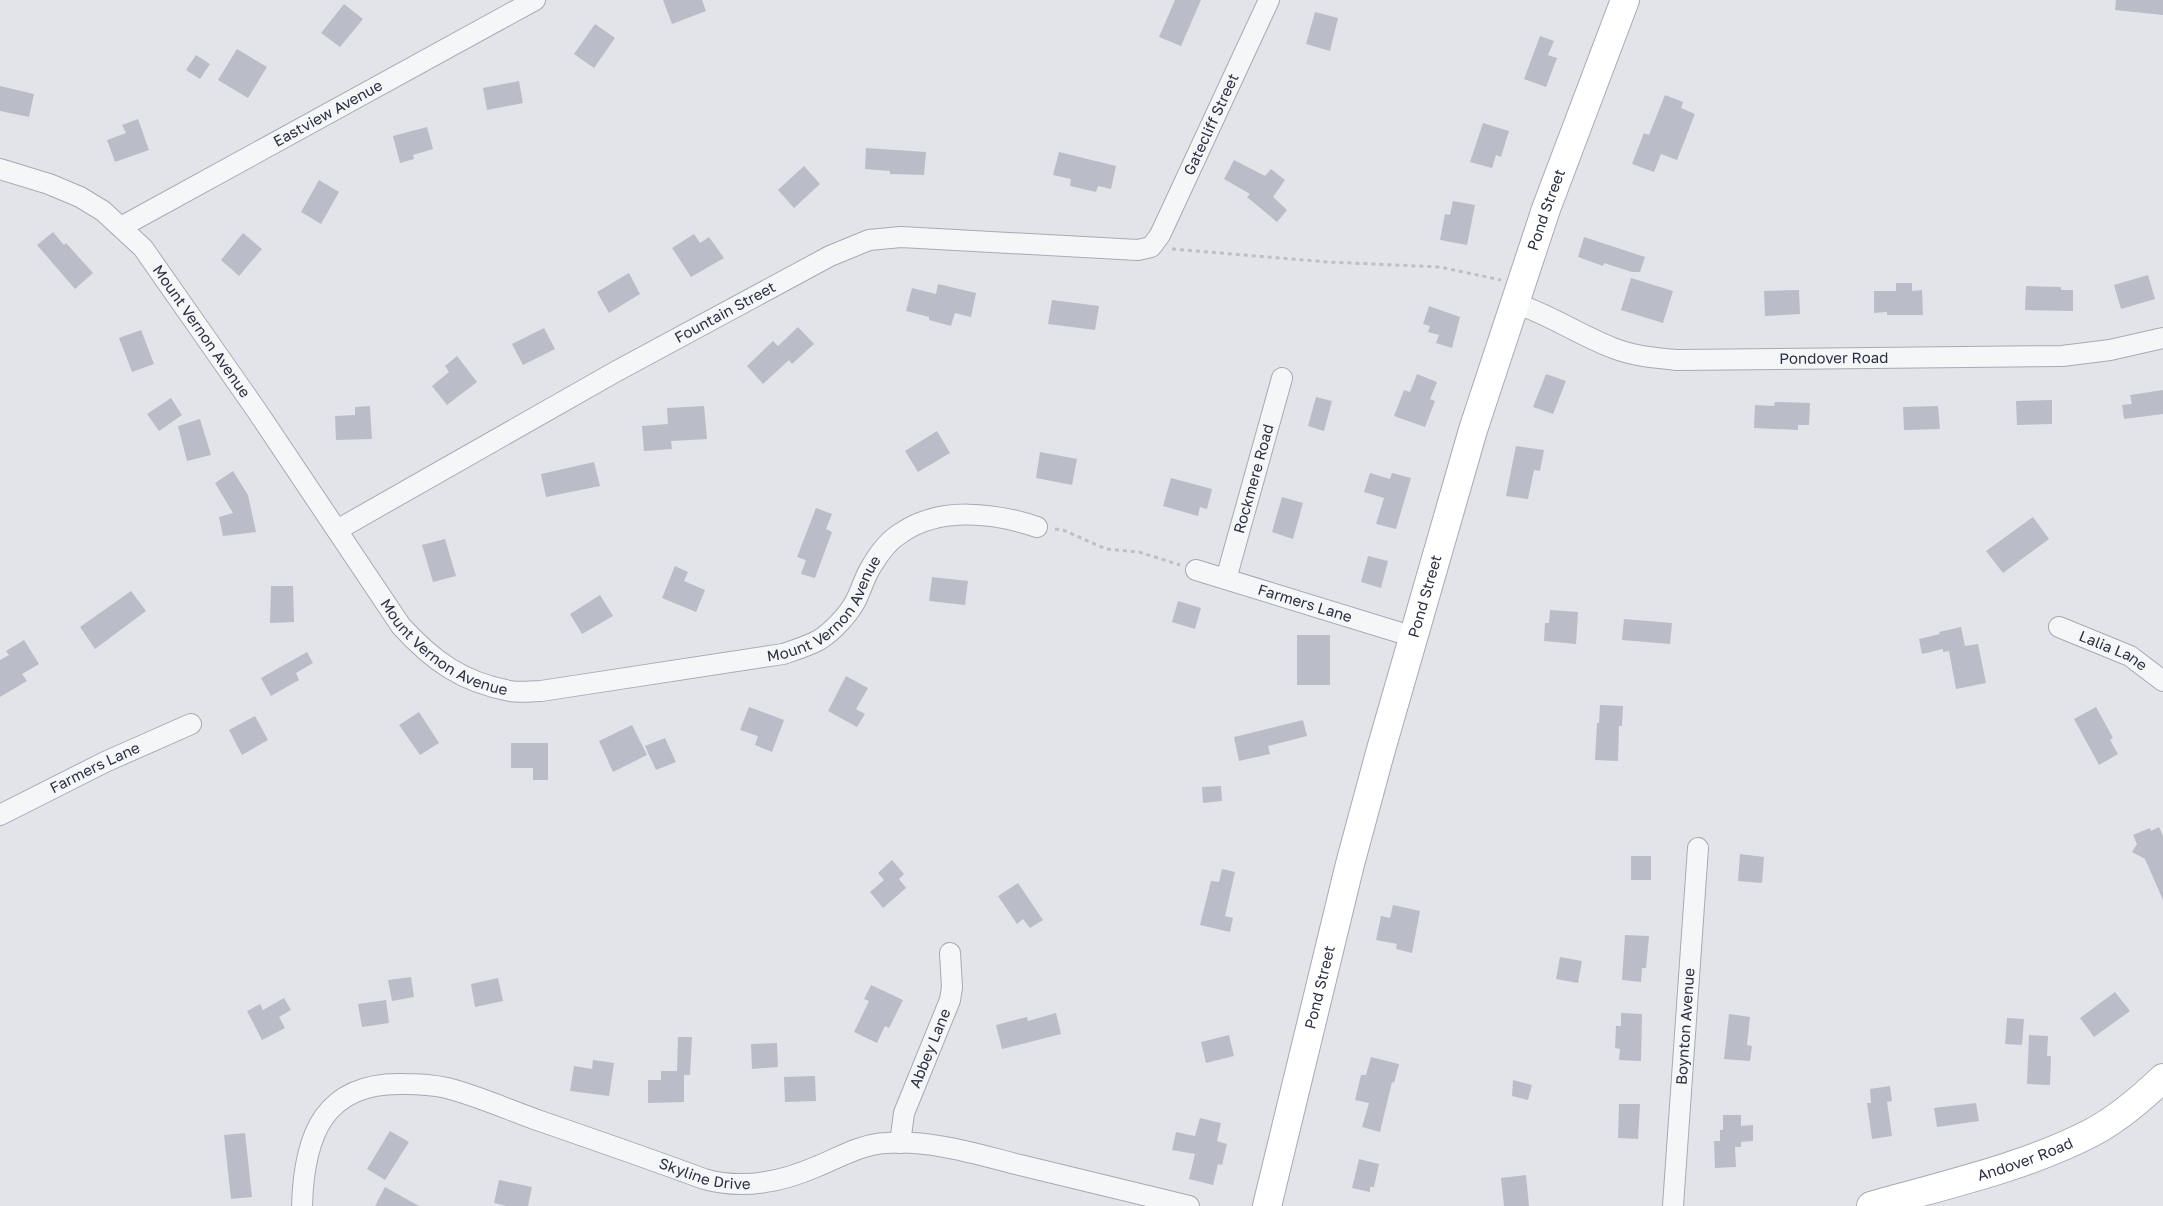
<svg xmlns="http://www.w3.org/2000/svg" width="2163" height="1206" font-family="'Golos Text',sans-serif">
<style>
.building{fill:#babdc7}
.lines{fill:none;stroke-linecap:round;stroke-linejoin:round}
.street-casing{stroke:#a7aab4;stroke-width:22}
.secondary-casing{stroke:#a7aab4;stroke-width:30}
.path{stroke:#bcbfc5;stroke-width:3;stroke-dasharray:4 4;stroke-linecap:butt}
.street{stroke:#f5f6f8;stroke-width:20}
.secondary{stroke:#fff;stroke-width:28}
.labels{text-anchor:middle;stroke-width:5;stroke-linejoin:round;paint-order:stroke}
.street-label{font-size:15px;fill:#2b3042;stroke:#f2f4f7}
</style>
<rect width="100%" height="100%" fill="#e2e4ea"/>
<!-- building -->
<path class="building" d="M 663,0 L 702,0 L 706,11 L 672,24 Z
M 1175,0 L 1201,0 L 1181,46 L 1159,37 Z
M 2116,0 L 2163,0 L 2163,15 L 2115,10 Z
M 344,4 L 363,19 L 340,47 L 321,33 Z
M 1315,12 L 1338,18 L 1330,51 L 1306,44 Z
M 595,24 L 615,38 L 594,68 L 574,54 Z
M 1540,36 L 1554,41 L 1548,55 L 1557,58 L 1546,87 L 1524,79 Z
M 237,49 L 267,67 L 248,98 L 218,80 Z
M 196,55 L 210,64 L 200,79 L 186,70 Z
M 519,81 L 523,103 L 487,110 L 483,88 Z
M 0,86 L 34,94 L 29,117 L 0,111 Z
M 1665,95 L 1683,102 L 1681,108 L 1695,114 L 1677,160 L 1661,154 L 1654,172 L 1632,164 L 1644,133 L 1649,135 Z
M 138,119 L 149,150 L 115,162 L 107,140 L 126,133 L 122,125 Z
M 1483,123 L 1509,131 L 1501,157 L 1496,155 L 1492,168 L 1470,162 Z
M 427,127 L 433,149 L 413,155 L 414,159 L 400,163 L 393,136 Z
M 866,148 L 926,152 L 924,175 L 890,174 L 890,171 L 865,169 Z
M 1059,152 L 1116,166 L 1111,189 L 1098,186 L 1096,192 L 1070,186 L 1071,179 L 1053,175 Z
M 1234,160 L 1265,176 L 1271,169 L 1285,180 L 1273,197 L 1287,210 L 1277,222 L 1247,197 L 1250,194 L 1224,179 Z
M 804,166 L 820,184 L 794,208 L 778,190 Z
M 319,180 L 339,192 L 321,224 L 301,212 Z
M 1453,201 L 1475,205 L 1467,245 L 1440,240 L 1445,214 L 1450,215 Z
M 53,232 L 64,245 L 66,243 L 93,273 L 75,289 L 37,245 Z
M 243,233 L 262,249 L 239,276 L 221,260 Z
M 694,234 L 700,243 L 709,237 L 724,258 L 691,277 L 672,248 Z
M 1584,237 L 1645,257 L 1640,272 L 1632,272 L 1604,263 L 1603,266 L 1578,257 Z
M 629,273 L 640,294 L 609,313 L 597,292 Z
M 2148,275 L 2155,299 L 2121,309 L 2114,285 Z
M 1631,278 L 1673,291 L 1663,323 L 1621,310 Z
M 1896,283 L 1912,283 L 1912,291 L 1922,290 L 1923,315 L 1887,315 L 1887,312 L 1874,313 L 1874,291 L 1896,291 Z
M 938,284 L 976,293 L 971,317 L 955,313 L 951,326 L 929,320 L 929,317 L 906,311 L 912,288 L 936,294 Z
M 2026,286 L 2061,287 L 2061,290 L 2073,290 L 2073,311 L 2025,310 Z
M 1799,290 L 1800,314 L 1765,316 L 1764,291 Z
M 1052,300 L 1099,306 L 1095,330 L 1048,324 Z
M 1429,306 L 1460,317 L 1452,348 L 1436,343 L 1439,335 L 1428,332 L 1430,326 L 1423,324 Z
M 798,327 L 814,344 L 792,364 L 789,360 L 763,384 L 747,366 L 773,341 L 778,346 Z
M 544,328 L 555,349 L 523,365 L 512,344 Z
M 141,330 L 154,364 L 132,372 L 119,338 Z
M 457,356 L 477,382 L 447,405 L 432,386 L 449,372 L 445,366 Z
M 1417,374 L 1437,382 L 1430,399 L 1435,401 L 1425,427 L 1394,416 L 1404,390 L 1410,392 Z
M 1546,374 L 1566,381 L 1553,414 L 1533,407 Z
M 2163,390 L 2163,414 L 2124,419 L 2122,405 L 2132,404 L 2130,395 Z
M 1316,397 L 1332,401 L 1324,431 L 1308,426 Z
M 171,398 L 182,415 L 159,431 L 147,414 Z
M 2052,400 L 2052,424 L 2017,425 L 2016,401 Z
M 1775,402 L 1810,403 L 1809,425 L 1798,425 L 1798,430 L 1754,428 L 1755,405 L 1774,406 Z
M 370,406 L 372,439 L 336,440 L 335,416 L 355,415 L 355,407 Z
M 704,406 L 707,439 L 671,441 L 672,449 L 644,451 L 642,426 L 668,424 L 667,408 Z
M 1938,406 L 1940,429 L 1904,430 L 1903,407 Z
M 200,419 L 211,455 L 187,461 L 178,426 Z
M 937,431 L 950,453 L 918,472 L 905,451 Z
M 1516,446 L 1544,450 L 1540,471 L 1534,470 L 1528,499 L 1506,496 Z
M 1040,452 L 1077,459 L 1072,485 L 1036,478 Z
M 594,462 L 600,486 L 546,497 L 541,474 Z
M 233,471 L 248,495 L 256,532 L 223,536 L 219,517 L 233,513 L 215,483 Z
M 1370,473 L 1390,479 L 1392,473 L 1411,478 L 1396,529 L 1376,524 L 1384,498 L 1364,492 Z
M 1171,478 L 1212,489 L 1207,509 L 1200,507 L 1198,516 L 1163,506 Z
M 1282,497 L 1303,503 L 1293,539 L 1272,532 Z
M 816,508 L 832,514 L 826,529 L 832,532 L 815,578 L 801,574 L 806,560 L 797,557 Z
M 2033,517 L 2049,539 L 2003,573 L 1986,551 Z
M 445,539 L 456,576 L 433,582 L 422,545 Z
M 1368,556 L 1388,561 L 1381,588 L 1361,582 Z
M 675,566 L 688,572 L 684,581 L 705,590 L 696,612 L 662,598 Z
M 932,577 L 968,581 L 965,605 L 929,601 Z
M 271,586 L 293,586 L 294,622 L 270,623 Z
M 131,591 L 146,611 L 95,649 L 80,627 Z
M 600,595 L 613,616 L 582,634 L 570,614 Z
M 1178,601 L 1201,608 L 1195,629 L 1172,622 Z
M 1550,610 L 1578,612 L 1576,644 L 1544,641 L 1545,623 L 1549,623 Z
M 1624,619 L 1672,623 L 1670,644 L 1622,640 Z
M 1961,627 L 1965,646 L 1978,644 L 1986,683 L 1956,689 L 1949,651 L 1943,652 L 1943,649 L 1922,654 L 1919,639 L 1940,634 L 1939,632 Z
M 1297,635 L 1330,635 L 1330,685 L 1297,685 Z
M 24,640 L 39,664 L 22,674 L 27,681 L 0,697 L 0,660 L 9,655 L 6,651 Z
M 307,652 L 313,663 L 296,673 L 299,680 L 271,696 L 261,678 Z
M 846,676 L 868,688 L 856,709 L 865,714 L 857,727 L 828,711 Z
M 1600,705 L 1623,706 L 1622,726 L 1619,726 L 1618,761 L 1595,760 L 1597,723 L 1599,723 Z
M 749,707 L 784,720 L 772,752 L 755,745 L 758,736 L 740,730 Z
M 2096,707 L 2113,738 L 2110,740 L 2118,754 L 2099,765 L 2074,719 Z
M 419,712 L 439,743 L 420,755 L 399,725 Z
M 255,716 L 268,740 L 242,755 L 229,730 Z
M 1303,720 L 1307,736 L 1268,746 L 1270,754 L 1239,761 L 1234,737 Z
M 632,725 L 647,755 L 613,772 L 599,741 Z
M 665,738 L 676,762 L 656,770 L 645,746 Z
M 511,743 L 548,743 L 548,780 L 533,780 L 533,768 L 511,768 Z
M 1221,786 L 1222,801 L 1203,803 L 1202,787 Z
M 2159,827 L 2163,836 L 2163,900 L 2145,859 L 2132,852 L 2137,844 L 2133,835 L 2150,828 L 2151,831 Z
M 1740,854 L 1764,857 L 1762,883 L 1738,881 Z
M 1631,856 L 1651,856 L 1651,880 L 1631,880 Z
M 892,860 L 904,874 L 899,879 L 906,888 L 883,908 L 870,892 L 884,880 L 878,873 Z
M 1222,869 L 1235,872 L 1225,916 L 1233,918 L 1230,932 L 1200,925 L 1211,881 L 1219,882 Z
M 1018,883 L 1043,920 L 1030,928 L 1023,919 L 1017,924 L 998,896 Z
M 1393,905 L 1420,911 L 1412,953 L 1396,949 L 1397,944 L 1376,940 L 1381,916 L 1390,918 Z
M 1625,935 L 1649,936 L 1646,968 L 1642,968 L 1641,982 L 1622,980 Z
M 1560,957 L 1582,961 L 1578,983 L 1556,979 Z
M 411,977 L 414,997 L 392,1001 L 388,980 Z
M 498,978 L 503,1001 L 475,1007 L 471,984 Z
M 871,985 L 903,1000 L 889,1028 L 885,1026 L 877,1043 L 854,1032 L 869,1001 L 864,999 Z
M 2115,992 L 2130,1011 L 2094,1037 L 2080,1018 Z
M 284,998 L 291,1010 L 279,1017 L 285,1028 L 262,1040 L 247,1011 L 260,1004 L 263,1010 Z
M 386,1000 L 389,1023 L 362,1027 L 358,1004 Z
M 1056,1013 L 1061,1034 L 1002,1049 L 996,1025 L 1027,1017 L 1028,1021 Z
M 1621,1013 L 1642,1014 L 1641,1061 L 1619,1060 L 1620,1049 L 1615,1048 L 1616,1026 L 1621,1026 Z
M 1729,1014 L 1750,1017 L 1747,1045 L 1752,1046 L 1750,1061 L 1724,1059 Z
M 2007,1018 L 2024,1019 L 2022,1045 L 2005,1044 Z
M 1229,1035 L 1234,1056 L 1206,1063 L 1201,1042 Z
M 2029,1035 L 2048,1036 L 2047,1056 L 2051,1056 L 2050,1085 L 2027,1084 Z
M 678,1037 L 692,1037 L 690,1075 L 684,1075 L 684,1102 L 648,1103 L 648,1080 L 661,1080 L 661,1071 L 677,1071 Z
M 777,1043 L 778,1067 L 752,1069 L 751,1044 Z
M 1371,1057 L 1399,1064 L 1394,1083 L 1392,1082 L 1380,1132 L 1362,1127 L 1369,1103 L 1355,1100 L 1361,1075 L 1366,1075 Z
M 593,1060 L 614,1063 L 609,1096 L 570,1091 L 574,1066 L 592,1069 Z
M 815,1076 L 816,1101 L 785,1102 L 784,1077 Z
M 1513,1080 L 1532,1085 L 1528,1100 L 1512,1096 Z
M 1890,1086 L 1892,1101 L 1887,1102 L 1892,1136 L 1872,1139 L 1867,1103 L 1871,1103 L 1870,1089 Z
M 1976,1103 L 1979,1121 L 1937,1127 L 1934,1108 Z
M 1619,1104 L 1640,1104 L 1638,1139 L 1618,1138 Z
M 1723,1115 L 1741,1115 L 1741,1126 L 1753,1125 L 1753,1141 L 1741,1142 L 1741,1147 L 1735,1147 L 1736,1167 L 1715,1168 L 1714,1141 L 1720,1141 L 1720,1130 L 1723,1130 Z
M 1200,1118 L 1221,1123 L 1217,1141 L 1227,1144 L 1222,1165 L 1218,1164 L 1213,1185 L 1189,1179 L 1195,1154 L 1172,1150 L 1176,1132 L 1195,1136 Z
M 390,1131 L 409,1142 L 385,1180 L 367,1169 Z
M 245,1133 L 252,1197 L 231,1199 L 224,1135 Z
M 1359,1159 L 1379,1164 L 1374,1187 L 1370,1187 L 1370,1192 L 1352,1188 Z
M 1526,1175 L 1529,1206 L 1504,1206 L 1501,1178 Z
M 499,1180 L 532,1187 L 528,1206 L 506,1206 L 494,1203 Z
M 385,1187 L 419,1206 L 375,1206 Z"/>
<g class="lines">
<defs>
<g id="street">
<path id="s1" d="M 0,169 L 49,184 L 80,197 L 103,211 L 143,248 L 257,411 L 401,626 C 433,661 462,682 510,691 C 520,693 531,691 541,691 L 783,654 C 795,650 808,646 819,640 C 832,632 848,615 855,602 C 861,591 864,578 871,567 C 878,555 889,540 901,533 C 940,506 995,513 1037,527"/>
<path id="s2" d="M 121,227 L 535,0"/>
<path id="s3" d="M 1514,303 C 1549,314 1579,335 1613,348 C 1633,356 1655,358 1677,360 L 2062,356 L 2110,350 L 2163,338"/>
<path id="s4" d="M 337,530 L 615,372 L 830,256 L 869,240 L 901,237 L 1138,250 L 1151,247 L 1160,235 L 1269,0"/>
<path id="s5" d="M 1196,570 L 1414,637"/>
<path id="s6" d="M 1226,579 L 1282,378"/>
<path id="s7" d="M 2059,627 L 2130,656 L 2163,681"/>
<path id="s8" d="M 0,815 L 105,762 L 191,724"/>
<path id="s9" d="M 900,1143 L 904,1113 L 950,1000 L 952,987 L 950,953"/>
<path id="s10" d="M 302,1206 C 304,1135 324,1081 405,1084 C 419,1084 433,1085 447,1088 C 478,1096 509,1110 540,1121 C 595,1140 650,1159 704,1179 C 743,1190 782,1182 818,1166 C 840,1157 862,1144 886,1143 C 932,1140 976,1154 1020,1165 C 1076,1179 1133,1192 1189,1206"/>
<path id="s11" d="M 1673,1206 L 1698,848"/>
</g>
<g id="secondary">
<path id="s12" d="M 1267,1206 L 1350,864 L 1380,753 L 1473,430 L 1546,209 L 1625,0"/>
<path id="s13" d="M 1871,1206 C 1944,1185 2023,1168 2091,1133 C 2118,1119 2141,1099 2163,1078"/>
</g>
</defs>
<!-- street casing -->
<use href="#street" class="street-casing"/>
<!-- secondary casing -->
<use href="#secondary" class="secondary-casing"/>
<!-- path -->
<path class="path" d="M 1172,249 L 1328,262 L 1440,267 L 1501,280
M 1055,529 L 1063,530 L 1106,549 L 1139,552 L 1180,565"/>
<!-- street -->
<use href="#street" class="street"/>
<!-- secondary -->
<use href="#secondary" class="secondary"/>
</g>
<g class="labels">
<!-- street labels -->
<g class="street-label">
<text dy="5" stroke="none"><textPath href="#s2" startOffset="236">Eastview Avenue</textPath></text>
<text dy="5" stroke="none"><textPath href="#s4" startOffset="1026">Gatecliff Street</textPath></text>
<text dy="5" stroke="none"><textPath href="#s12" startOffset="1035">Pond Street</textPath></text>
<text dy="5" stroke="none"><textPath href="#s4" startOffset="445">Fountain Street</textPath></text>
<text dy="5" stroke="none"><textPath href="#s1" startOffset="268">Mount Vernon Avenue</textPath></text>
<text dy="5" stroke="none"><textPath href="#s3" startOffset="331">Pondover Road</textPath></text>
<text dy="5" stroke="none"><textPath href="#s6" startOffset="104">Rockmere Road</textPath></text>
<text dy="5" stroke="none"><textPath href="#s12" startOffset="630">Pond Street</textPath></text>
<text dy="5" stroke="none"><textPath href="#s5" startOffset="114">Farmers Lane</textPath></text>
<text dy="5" stroke="none"><textPath href="#s1" startOffset="1092">Mount Vernon Avenue</textPath></text>
<text dy="5" stroke="none"><textPath href="#s1" startOffset="672">Mount Vernon Avenue</textPath></text>
<text dy="5" stroke="none"><textPath href="#s7" startOffset="59">Lalia Lane</textPath></text>
<text dy="5" stroke="none"><textPath href="#s8" startOffset="106">Farmers Lane</textPath></text>
<text dy="5" stroke="none"><textPath href="#s12" startOffset="225">Pond Street</textPath></text>
<text dy="5" stroke="none"><textPath href="#s11" startOffset="180">Boynton Avenue</textPath></text>
<text dy="5" stroke="none"><textPath href="#s9" startOffset="100">Abbey Lane</textPath></text>
<text dy="5" stroke="none"><textPath href="#s13" startOffset="161">Andover Road</textPath></text>
<text dy="5" stroke="none"><textPath href="#s10" startOffset="499">Skyline Drive</textPath></text>
</g>
</g>
</svg>
